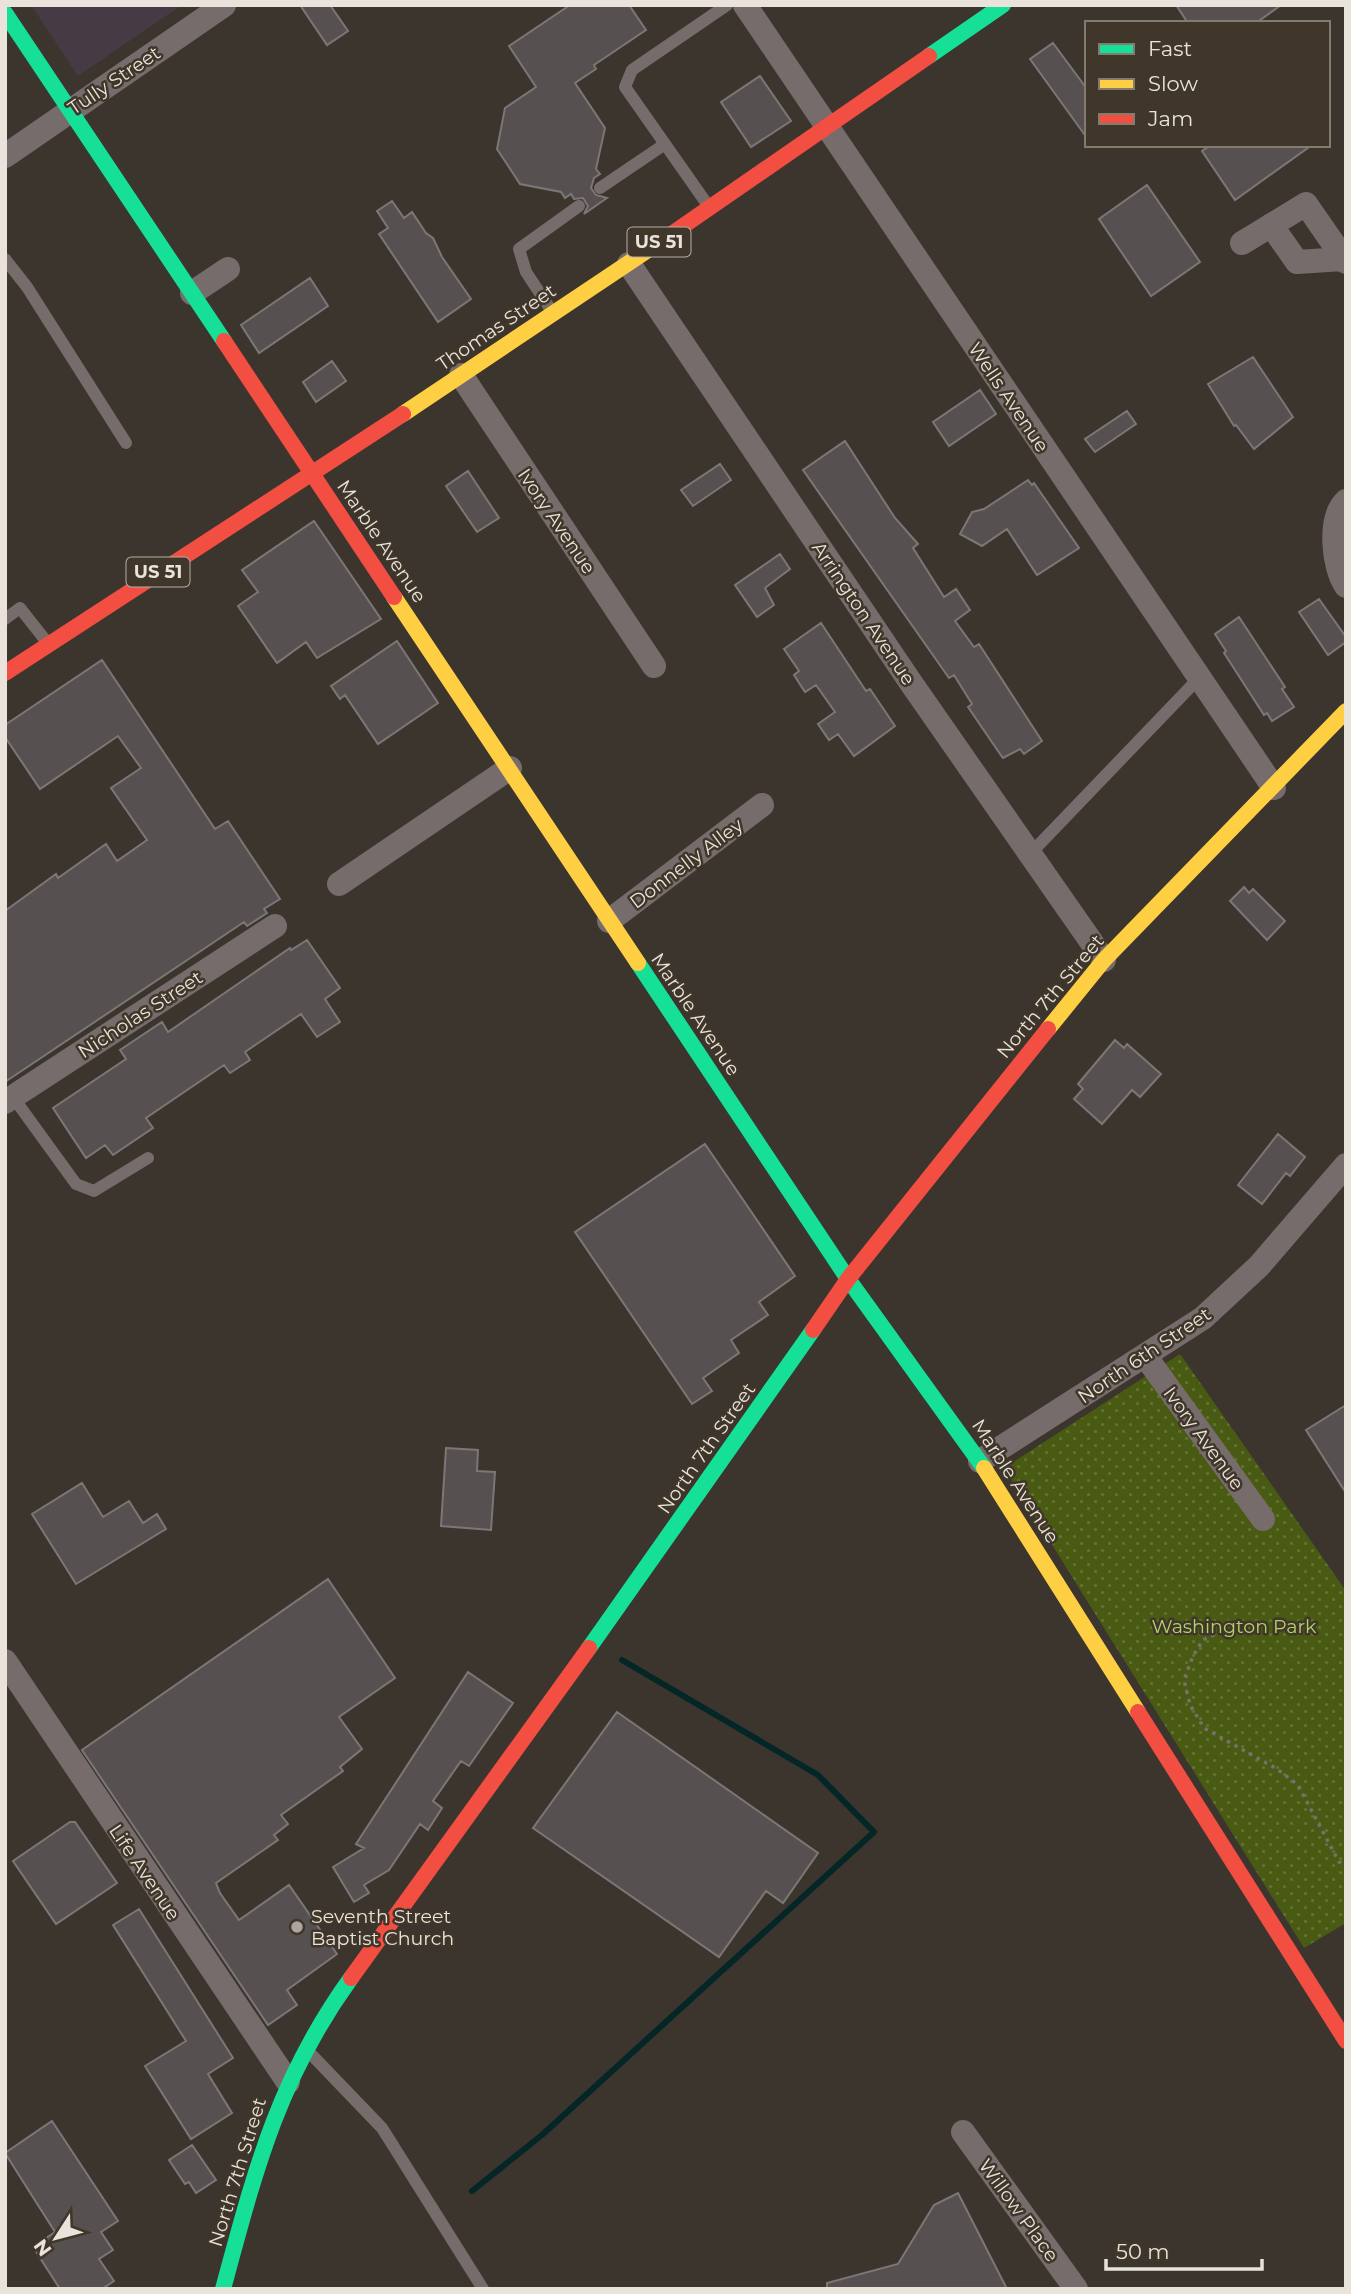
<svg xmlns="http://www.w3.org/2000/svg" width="1351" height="2294" font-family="Montserrat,sans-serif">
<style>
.education{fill:#463a45}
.grass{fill:url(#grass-dots)}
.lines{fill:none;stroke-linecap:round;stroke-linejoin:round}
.stream{stroke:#052626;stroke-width:6}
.building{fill:#565150;stroke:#7c7777;stroke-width:2}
.path{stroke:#78706e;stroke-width:3.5;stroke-dasharray:3.5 5;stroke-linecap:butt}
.lane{stroke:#776c6c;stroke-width:12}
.street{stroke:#776c6c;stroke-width:24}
.fast{stroke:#16e098;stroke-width:16}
.slow{stroke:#ffcf43;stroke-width:16}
.jam{stroke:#f24e42;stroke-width:16}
.poi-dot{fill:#aca69e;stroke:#403629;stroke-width:2.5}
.labels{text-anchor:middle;stroke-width:5;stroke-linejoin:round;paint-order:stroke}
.shield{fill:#403629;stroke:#b6afa6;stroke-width:2}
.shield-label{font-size:18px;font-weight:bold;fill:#e9e3db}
.street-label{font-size:19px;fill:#e9e3db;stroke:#403629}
.park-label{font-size:19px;fill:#b1d269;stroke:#403629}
.poi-label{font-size:19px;fill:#e9e3db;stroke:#403629;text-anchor:start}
</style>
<defs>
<pattern id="grass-dots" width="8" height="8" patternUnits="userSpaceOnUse" patternTransform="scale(1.75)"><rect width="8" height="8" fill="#495a13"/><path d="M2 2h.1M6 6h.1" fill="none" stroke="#637235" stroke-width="1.8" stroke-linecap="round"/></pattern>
</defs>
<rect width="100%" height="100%" fill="#3b352e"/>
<!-- education -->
<path class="education" d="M 31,5 L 182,5 L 78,76 Z"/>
<!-- grass -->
<path class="grass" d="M 1180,1354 L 1346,1591 L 1346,1923 L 1304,1948 L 1004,1468 Z"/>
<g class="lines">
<!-- stream -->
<path class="stream" d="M 472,2191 L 542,2135 L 874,1832 L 818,1775 L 622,1660"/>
</g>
<!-- building -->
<path class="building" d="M 300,5 L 330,5 L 348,31 L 327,45 Z
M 570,5 L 629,5 L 646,30 L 594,65 L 596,69 L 575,83 L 605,128 L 596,169 L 600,174 L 594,178 L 591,188 L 596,195 L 607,198 L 584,214 L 588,206 L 583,198 L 574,199 L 571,194 L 565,198 L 561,192 L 520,184 L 497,149 L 505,108 L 536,87 L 509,46 Z
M 1176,5 L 1281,5 L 1256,23 L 1188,23 Z
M 1053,43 L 1087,89 L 1087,138 L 1030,59 Z
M 760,76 L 791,121 L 751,147 L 721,102 Z
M 1211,145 L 1312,145 L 1235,200 L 1202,151 Z
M 1147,185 L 1200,262 L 1151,296 L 1099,219 Z
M 392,201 L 404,218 L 412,212 L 426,233 L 433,238 L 442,257 L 471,299 L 438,322 L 379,234 L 388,228 L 377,211 Z
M 310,278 L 328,306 L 259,353 L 241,325 Z
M 1253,357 L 1293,417 L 1254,449 L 1236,425 L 1234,426 L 1208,384 Z
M 332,361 L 346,381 L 316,402 L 303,382 Z
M 980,390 L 996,414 L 949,446 L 933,422 Z
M 1127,411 L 1136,424 L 1095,452 L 1085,439 Z
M 845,441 L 895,518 L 918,544 L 913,548 L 944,597 L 956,589 L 970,610 L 955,621 L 974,647 L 979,644 L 1042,741 L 1024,754 L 1020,749 L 1003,758 L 1000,754 L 968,707 L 972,704 L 954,675 L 949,678 L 803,470 Z
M 720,464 L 731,480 L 693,506 L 681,490 Z
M 468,471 L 499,518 L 477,532 L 446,486 Z
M 1028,480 L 1032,485 L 1034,483 L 1079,548 L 1037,575 L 1007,529 L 982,546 L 960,534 L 972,512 L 984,509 Z
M 314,521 L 381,619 L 317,658 L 306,642 L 277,663 L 238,606 L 258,592 L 242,570 Z
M 780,554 L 790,569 L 765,588 L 774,605 L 757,617 L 735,585 Z
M 1319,599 L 1346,637 L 1346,642 L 1328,655 L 1299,612 Z
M 1239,617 L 1285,687 L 1282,689 L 1294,707 L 1272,721 L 1267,713 L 1264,715 L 1224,653 L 1226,651 L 1215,634 Z
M 821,623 L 866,691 L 870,689 L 895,726 L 854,756 L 838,734 L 829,740 L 818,724 L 835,712 L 816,685 L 805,692 L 794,675 L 799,671 L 784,649 Z
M 397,641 L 438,703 L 378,744 L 345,695 L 340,699 L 331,686 Z
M 102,660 L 215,829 L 228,821 L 280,899 L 264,909 L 267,913 L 247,926 L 244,922 L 5,1082 L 5,911 L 56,874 L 58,878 L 106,844 L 117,861 L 147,840 L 111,788 L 141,768 L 118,736 L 40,789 L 5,737 L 5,725 Z
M 1244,887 L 1249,893 L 1253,889 L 1285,921 L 1267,940 L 1230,901 Z
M 307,940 L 340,988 L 325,999 L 340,1022 L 317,1037 L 301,1014 L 245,1052 L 250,1060 L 230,1073 L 224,1065 L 146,1118 L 153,1128 L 113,1155 L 105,1145 L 86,1158 L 53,1108 L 126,1059 L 120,1050 L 162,1022 L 168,1032 L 290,948 L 291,950 Z
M 1115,1040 L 1124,1048 L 1127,1044 L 1161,1074 L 1140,1097 L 1132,1090 L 1102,1124 L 1074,1099 L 1083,1089 L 1078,1084 Z
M 1278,1134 L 1305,1157 L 1290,1176 L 1286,1173 L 1262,1204 L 1238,1185 Z
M 705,1144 L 795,1276 L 759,1302 L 768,1315 L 731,1340 L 739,1353 L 703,1378 L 712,1391 L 692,1404 L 575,1232 Z
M 1346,1405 L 1346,1493 L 1306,1430 Z
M 446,1448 L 478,1450 L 477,1471 L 495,1472 L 491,1530 L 441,1526 Z
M 82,1483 L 103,1517 L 129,1501 L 143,1523 L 157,1514 L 166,1529 L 76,1584 L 32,1514 Z
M 328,1579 L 395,1678 L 339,1717 L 362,1749 L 340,1767 L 343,1771 L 281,1815 L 288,1824 L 274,1835 L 278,1840 L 216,1883 L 220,1893 L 239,1920 L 289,1885 L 337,1954 L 287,1990 L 297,2005 L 268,2025 L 82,1750 Z
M 468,1672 L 513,1703 L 469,1766 L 461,1761 L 433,1801 L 442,1808 L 428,1830 L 420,1824 L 389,1870 L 364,1885 L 369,1893 L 354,1902 L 333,1867 L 364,1848 L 356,1844 Z
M 617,1712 L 818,1853 L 783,1903 L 766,1891 L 719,1957 L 533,1828 Z
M 70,1822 L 75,1822 L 117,1883 L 56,1924 L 13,1861 Z
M 139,1909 L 233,2058 L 208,2074 L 232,2113 L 191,2139 L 145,2066 L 186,2041 L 113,1925 Z
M 52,2121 L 118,2221 L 101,2232 L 113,2250 L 99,2259 L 114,2281 L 102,2289 L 60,2289 L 33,2247 L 55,2232 L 5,2153 Z
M 192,2145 L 216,2180 L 196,2193 L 189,2182 L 185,2184 L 169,2160 Z
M 958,2193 L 1007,2289 L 827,2289 L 827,2283 L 898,2264 L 934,2205 Z"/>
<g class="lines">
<!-- path -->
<path class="path" d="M 1222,1631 L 1203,1640 L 1193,1656 L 1184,1680 L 1190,1705 L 1204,1728 L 1277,1769 L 1298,1785 L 1339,1862 L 1346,1865"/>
<!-- lane -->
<path class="lane" d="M 600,188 L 665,144
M 707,204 L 625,87 L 632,70 L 727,5
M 5,259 L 27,287 L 126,443
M 551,310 L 526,272 L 519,249 L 579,206
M 5,619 L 20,608 L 46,641
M 1030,854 L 1199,678
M 13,1097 L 76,1184 L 94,1191 L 148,1158
M 308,2051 L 382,2128 L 483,2289"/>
<!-- street -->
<path class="street" d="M 745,5 L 1274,788
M 5,156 L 224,5
M 1271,225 L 1297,262 L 1343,259
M 1242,243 L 1306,204 L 1346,262
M 629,264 L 909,680 L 1104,960
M 192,293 L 228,269
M 461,375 L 654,666
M 1346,501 C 1328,518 1333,567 1346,586
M 339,884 L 510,768
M 609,921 L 762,805
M 5,1102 L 275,926
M 1146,1357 L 1263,1519
M 980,1461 L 1203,1318 L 1259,1266 L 1346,1165
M 5,1661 L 288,2082
M 963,2132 L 1076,2289"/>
<!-- fast -->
<path class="fast" d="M 5,13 L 224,341
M 929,56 L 1003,5
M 638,963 L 848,1279 L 984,1468
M 589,1648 L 813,1330
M 223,2289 C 255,2171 278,2079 351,1978"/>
<!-- slow -->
<path class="slow" d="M 403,414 L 660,242
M 394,597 L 638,963
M 1048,1029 L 1104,960 L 1346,711
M 984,1468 L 1138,1712"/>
<!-- jam -->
<path class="jam" d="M 660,242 L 929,56
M 224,341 L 394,597
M 5,673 L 403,414
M 813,1330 L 848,1279 L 1048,1029
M 1138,1712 L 1346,2041
M 351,1978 L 589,1648"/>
</g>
<!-- markers -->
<circle class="poi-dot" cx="297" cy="1927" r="7"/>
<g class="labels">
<!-- shield labels -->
<g class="shield">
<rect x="627.5" y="227.5" width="63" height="29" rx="5"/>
<rect x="126.5" y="557.5" width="63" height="29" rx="5"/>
</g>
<g class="shield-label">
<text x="659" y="248">US 51</text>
<text x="158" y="578">US 51</text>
</g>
<!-- street labels -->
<g class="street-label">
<text transform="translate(114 80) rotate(-34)" y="7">Tully Street</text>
<text transform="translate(496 327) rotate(-34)" y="7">Thomas Street</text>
<text transform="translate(1009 397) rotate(56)" y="7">Wells Avenue</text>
<text transform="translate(557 521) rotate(56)" y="7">Ivory Avenue</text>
<text transform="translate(382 541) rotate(56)" y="7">Marble Avenue</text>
<text transform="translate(864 613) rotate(56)" y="7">Arrington Avenue</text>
<text transform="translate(686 863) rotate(-37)" y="7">Donnelly Alley</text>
<text transform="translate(1050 996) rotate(-50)" y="7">North 7th Street</text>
<text transform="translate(140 1014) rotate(-33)" y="7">Nicholas Street</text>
<text transform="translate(696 1014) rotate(56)" y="7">Marble Avenue</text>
<text transform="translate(1144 1355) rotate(-34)" y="7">North 6th Street</text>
<text transform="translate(1204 1438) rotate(54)" y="7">Ivory Avenue</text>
<text transform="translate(706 1448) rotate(-55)" y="7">North 7th Street</text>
<text transform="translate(1016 1481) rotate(57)" y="7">Marble Avenue</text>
<text transform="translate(145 1872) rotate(56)" y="7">Life Avenue</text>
<text transform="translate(237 2172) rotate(-73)" y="7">North 7th Street</text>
<text transform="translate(1019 2210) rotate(54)" y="7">Willow Place</text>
</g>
<!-- park labels -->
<g class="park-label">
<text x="1234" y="1633">Washington Park</text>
</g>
<!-- poi labels -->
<g class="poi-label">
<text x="311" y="1923">Seventh Street<tspan x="311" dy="22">Baptist Church</tspan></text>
</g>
</g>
<!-- border -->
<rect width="1351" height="2294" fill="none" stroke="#e9e3db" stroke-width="14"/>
<!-- legend -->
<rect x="1085" y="21" width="245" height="126" fill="#403629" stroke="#847b70" stroke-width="2"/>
<rect x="1099" y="44" width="35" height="10" fill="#16e098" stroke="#847b70" stroke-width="2"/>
<text x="1148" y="56" font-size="21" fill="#e9e3db">Fast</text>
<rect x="1099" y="79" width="35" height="10" fill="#ffcf43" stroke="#847b70" stroke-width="2"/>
<text x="1148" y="91" font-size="21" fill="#e9e3db">Slow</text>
<rect x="1099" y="114" width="35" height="10" fill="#f24e42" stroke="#847b70" stroke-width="2"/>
<text x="1148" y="126" font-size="21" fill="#e9e3db">Jam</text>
<!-- north arrow -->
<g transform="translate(56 2238) rotate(234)" stroke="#403629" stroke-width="5" paint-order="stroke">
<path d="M0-5L12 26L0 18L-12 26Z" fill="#e9e3db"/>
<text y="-10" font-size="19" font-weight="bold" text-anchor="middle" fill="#e9e3db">N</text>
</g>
<!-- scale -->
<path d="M1106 2259v10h156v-10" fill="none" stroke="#e9e3db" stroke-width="3.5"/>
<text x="1116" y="2259" font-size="21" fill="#e9e3db" stroke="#403629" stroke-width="5" paint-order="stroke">50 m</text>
</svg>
